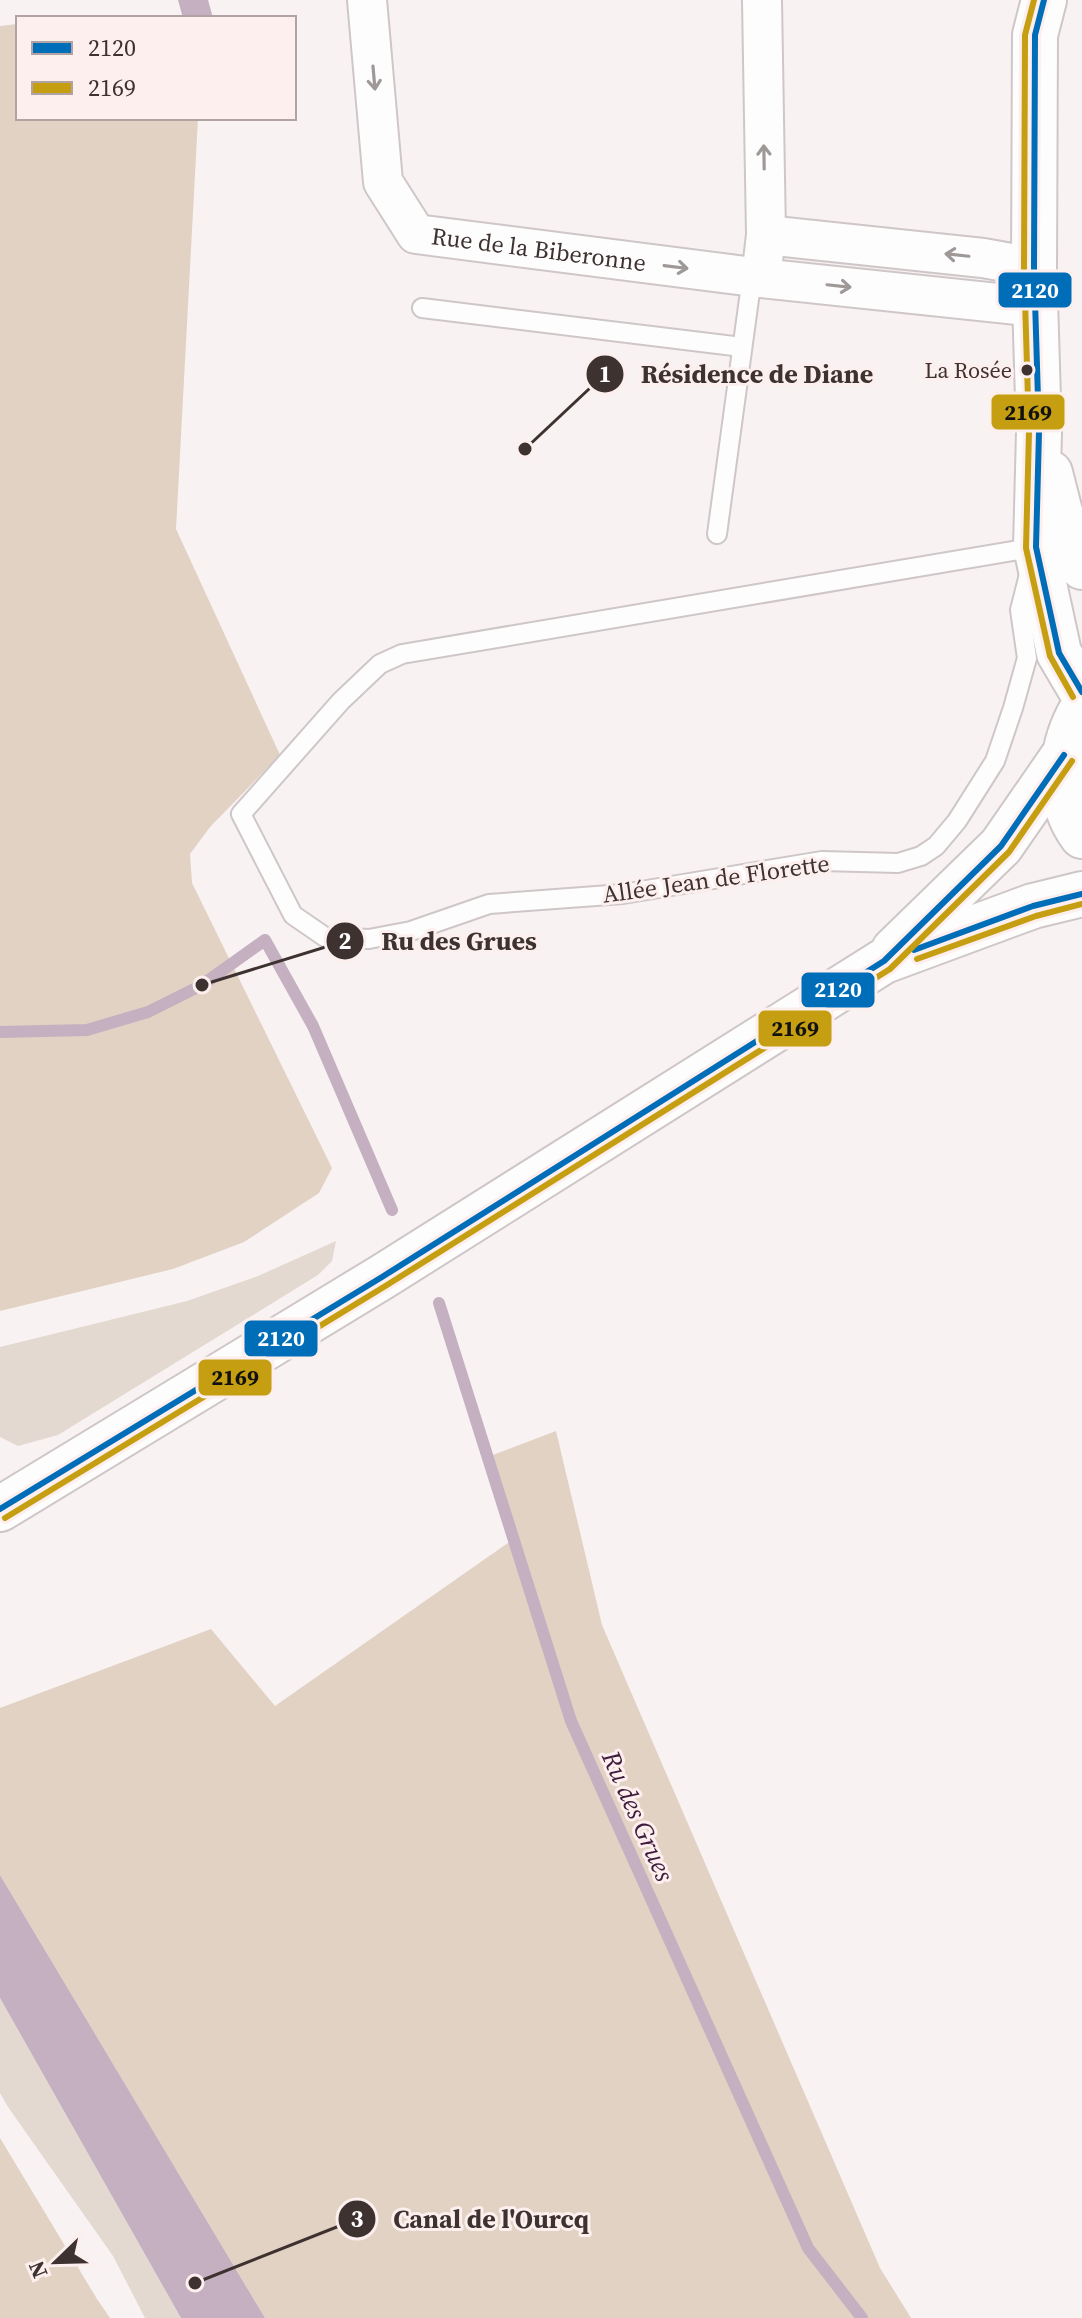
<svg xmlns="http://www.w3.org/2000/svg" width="1082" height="2318" font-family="'Source Serif 4',serif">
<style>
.green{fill:#e3d9d0}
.forest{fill:#e1d2c3}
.water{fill:#c4b0c0}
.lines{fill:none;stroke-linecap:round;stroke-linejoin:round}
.stream{stroke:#c4b0c0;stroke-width:12}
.lane-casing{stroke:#cfc7c7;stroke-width:22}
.street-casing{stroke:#cfc7c7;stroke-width:42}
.secondary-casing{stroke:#cfc7c7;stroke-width:48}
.primary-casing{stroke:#cfc7c7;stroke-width:48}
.lane{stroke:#fefdfd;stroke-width:18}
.street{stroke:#fefdfd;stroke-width:38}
.secondary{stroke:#fefdfd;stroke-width:44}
.primary{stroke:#fefdfd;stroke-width:44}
.bus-1-casing{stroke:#fcefee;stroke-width:12}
.bus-2-casing{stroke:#fcefee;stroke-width:12}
.bus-1{stroke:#006db8;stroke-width:6}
.bus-2{stroke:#c59e11;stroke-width:6}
.oneway{stroke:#9e9897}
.bus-dot{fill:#3e3231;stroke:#fcefee;stroke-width:3}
.labels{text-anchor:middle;stroke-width:6;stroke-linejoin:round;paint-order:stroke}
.bus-label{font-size:22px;fill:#3e3231;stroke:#fcefee;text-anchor:end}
.street-label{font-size:24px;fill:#3e3231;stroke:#fcefee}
.water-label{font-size:26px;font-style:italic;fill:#3e1b3c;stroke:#fcefee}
.leader{fill:none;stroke:#3e3231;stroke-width:3}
.callout-dot{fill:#3e3231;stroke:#fcefee;stroke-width:3}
.mark-label{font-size:24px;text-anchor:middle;font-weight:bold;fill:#fff}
.callout-label{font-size:26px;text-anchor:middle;font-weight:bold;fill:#3e3231;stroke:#fcefee;stroke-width:6;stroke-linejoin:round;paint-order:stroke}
.line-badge{stroke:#fcefee;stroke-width:3}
.badge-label{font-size:22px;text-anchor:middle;font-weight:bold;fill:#fff}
.pale-badge-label{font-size:22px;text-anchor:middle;font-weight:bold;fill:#111}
</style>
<rect width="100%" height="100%" fill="#f8f2f2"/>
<!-- green -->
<path class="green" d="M 336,1241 L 332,1261 L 318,1275 L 58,1435 L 18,1446 L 0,1437 L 0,1347 L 187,1301 L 258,1276 Z
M 0,1998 L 181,2318 L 145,2318 L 113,2256 L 8,2107 L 0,2093 Z"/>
<!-- forest -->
<path class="forest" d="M 18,24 L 18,118 L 198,118 L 176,529 L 280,755 L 210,827 L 190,854 L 192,883 L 332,1168 L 319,1193 L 244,1242 L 173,1269 L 0,1311 L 0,26 Z
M 556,1431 L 602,1625 L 880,2268 L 911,2318 L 265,2318 L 0,1875 L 0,1708 L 211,1629 L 275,1706 L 518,1536 L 493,1455 Z
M 0,2138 L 97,2299 L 110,2318 L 0,2318 Z"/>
<!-- water -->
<path class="water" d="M 178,0 L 208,0 L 213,18 L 183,18 Z
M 0,1875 L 265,2318 L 181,2318 L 0,1998 Z"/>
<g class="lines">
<!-- stream -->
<path class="stream" d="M 0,1032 L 87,1030 L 148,1012 L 202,985 L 265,940 L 313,1026 L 392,1210
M 439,1303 L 571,1721 L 808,2248 L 862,2318"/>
<defs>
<path id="lane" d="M 422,308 L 742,347
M 717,534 L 752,277
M 1036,547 L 1020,610 L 1027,658 L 1013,708 L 995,761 L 957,821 L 936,846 L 921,856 L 898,863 L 822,861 L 623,894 L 489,904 L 411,931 L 369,939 L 325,937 L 293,915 L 241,814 L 341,701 L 380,664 L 402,654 Z"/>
<g id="street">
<path id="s1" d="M 367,0 L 383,182 L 416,234 L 761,278 L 1035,307"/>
<path d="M 766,235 L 983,258 L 1034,267"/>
<path d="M 761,278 L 766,235 L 762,0"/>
</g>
<path id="secondary" d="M 1044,0 L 1035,35 L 1034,267 L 1039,432 L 1036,547 L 1059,653 L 1082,692
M 1050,473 L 1060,512 L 1082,567"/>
<path id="primary" d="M 1082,709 C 1060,746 1054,799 1082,836
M 894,950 L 1001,846 L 1064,755
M 0,1509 L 382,1277 L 884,961 L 1033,906 L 1082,894"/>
</defs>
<!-- lane casing -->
<use href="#lane" class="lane-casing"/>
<!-- street casing -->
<use href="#street" class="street-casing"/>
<!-- secondary casing -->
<use href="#secondary" class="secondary-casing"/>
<!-- primary casing -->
<use href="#primary" class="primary-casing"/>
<!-- lane -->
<use href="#lane" class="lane"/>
<!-- street -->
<use href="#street" class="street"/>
<!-- secondary -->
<use href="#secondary" class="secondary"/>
<!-- primary -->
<use href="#primary" class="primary"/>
<defs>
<path id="bus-1" d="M 1044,0 L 1035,35 L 1034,267 L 1039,432 L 1036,547 L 1059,653 L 1082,692
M 914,950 L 1033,906 L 1082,894
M 0,1509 L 382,1277 L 884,961 L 1001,846 L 1064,755"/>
<path id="bus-2" d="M 1034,0 L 1025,35 L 1024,267 L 1029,432 L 1026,548 L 1050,656 L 1073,697
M 917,959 L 1036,916 L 1082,904
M 5,1518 L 387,1285 L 890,969 L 1009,852 L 1072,761"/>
</defs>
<!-- bus-1 casing -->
<use href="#bus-1" class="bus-1-casing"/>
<!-- bus-2 casing -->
<use href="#bus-2" class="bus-2-casing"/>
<!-- bus-1 -->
<use href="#bus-1" class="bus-1"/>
<!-- bus-2 -->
<use href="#bus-2" class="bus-2"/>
</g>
<!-- one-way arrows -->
<defs><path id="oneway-shaft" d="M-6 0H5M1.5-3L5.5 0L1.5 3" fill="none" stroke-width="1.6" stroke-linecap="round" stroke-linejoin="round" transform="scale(2)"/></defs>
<g class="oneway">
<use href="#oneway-shaft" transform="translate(374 78) rotate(85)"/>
<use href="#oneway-shaft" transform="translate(764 157) rotate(-91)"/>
<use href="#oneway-shaft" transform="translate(957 255) rotate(-174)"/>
<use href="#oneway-shaft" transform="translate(676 267) rotate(7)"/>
<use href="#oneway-shaft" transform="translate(839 286) rotate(6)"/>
</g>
<!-- markers -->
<circle class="bus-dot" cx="1027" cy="370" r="7"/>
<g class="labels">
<!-- bus labels -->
<g class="bus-label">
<text x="1012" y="378">La Rosée</text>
</g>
<!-- street labels -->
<g class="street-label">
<text dy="8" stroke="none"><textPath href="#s1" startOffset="368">Rue de la Biberonne</textPath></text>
<text transform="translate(716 879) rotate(-8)" y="8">Allée Jean de Florette</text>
</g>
<!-- water labels -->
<g class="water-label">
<text transform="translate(638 1816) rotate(66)" y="9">Ru des Grues</text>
</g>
</g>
<!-- callouts -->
<path class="leader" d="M525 449L605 374M202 985L345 941M195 2283L357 2219"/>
<g class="callout-dot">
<circle cx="525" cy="449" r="8"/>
<circle cx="202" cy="985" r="8"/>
<circle cx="195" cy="2283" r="8"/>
<circle cx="605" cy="374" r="20"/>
<circle cx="345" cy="941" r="20"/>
<circle cx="357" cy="2219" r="20"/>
</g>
<g class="mark-label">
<text x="605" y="382">1</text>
<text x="345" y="949">2</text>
<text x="357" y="2227">3</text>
</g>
<g class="callout-label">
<text x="757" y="383">Résidence de Diane</text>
<text x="459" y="950">Ru des Grues</text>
<text x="491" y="2228">Canal de l'Ourcq</text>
</g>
<g class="line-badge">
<rect x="997" y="271" width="76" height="38" rx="8" fill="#006db8"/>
<rect x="990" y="393" width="76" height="38" rx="8" fill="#c59e11"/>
<rect x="800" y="971" width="76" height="38" rx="8" fill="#006db8"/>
<rect x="757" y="1009" width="76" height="39" rx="8" fill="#c59e11"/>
<rect x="243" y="1319" width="76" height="39" rx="8" fill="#006db8"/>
<rect x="197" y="1358" width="76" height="39" rx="8" fill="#c59e11"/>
</g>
<g class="badge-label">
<text x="1035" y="298">2120</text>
<text x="838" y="997">2120</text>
<text x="281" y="1346">2120</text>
</g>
<g class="pale-badge-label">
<text x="1028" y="420">2169</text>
<text x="795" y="1036">2169</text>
<text x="235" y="1385">2169</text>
</g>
<!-- legend -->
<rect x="16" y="16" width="280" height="104" fill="#fcefee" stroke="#b0a3a2" stroke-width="2"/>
<rect x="32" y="42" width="40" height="12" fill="#006db8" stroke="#b0a3a2" stroke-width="2"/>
<text x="88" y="56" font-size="24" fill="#3e3231">2120</text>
<rect x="32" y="82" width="40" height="12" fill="#c59e11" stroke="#b0a3a2" stroke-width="2"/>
<text x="88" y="96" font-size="24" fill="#3e3231">2169</text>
<!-- north arrow -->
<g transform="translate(56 2262) rotate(247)" stroke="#fcefee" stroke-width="6" paint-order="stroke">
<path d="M0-6L14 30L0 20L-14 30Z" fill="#3e3231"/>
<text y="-12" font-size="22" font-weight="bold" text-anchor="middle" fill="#3e3231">N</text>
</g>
</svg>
